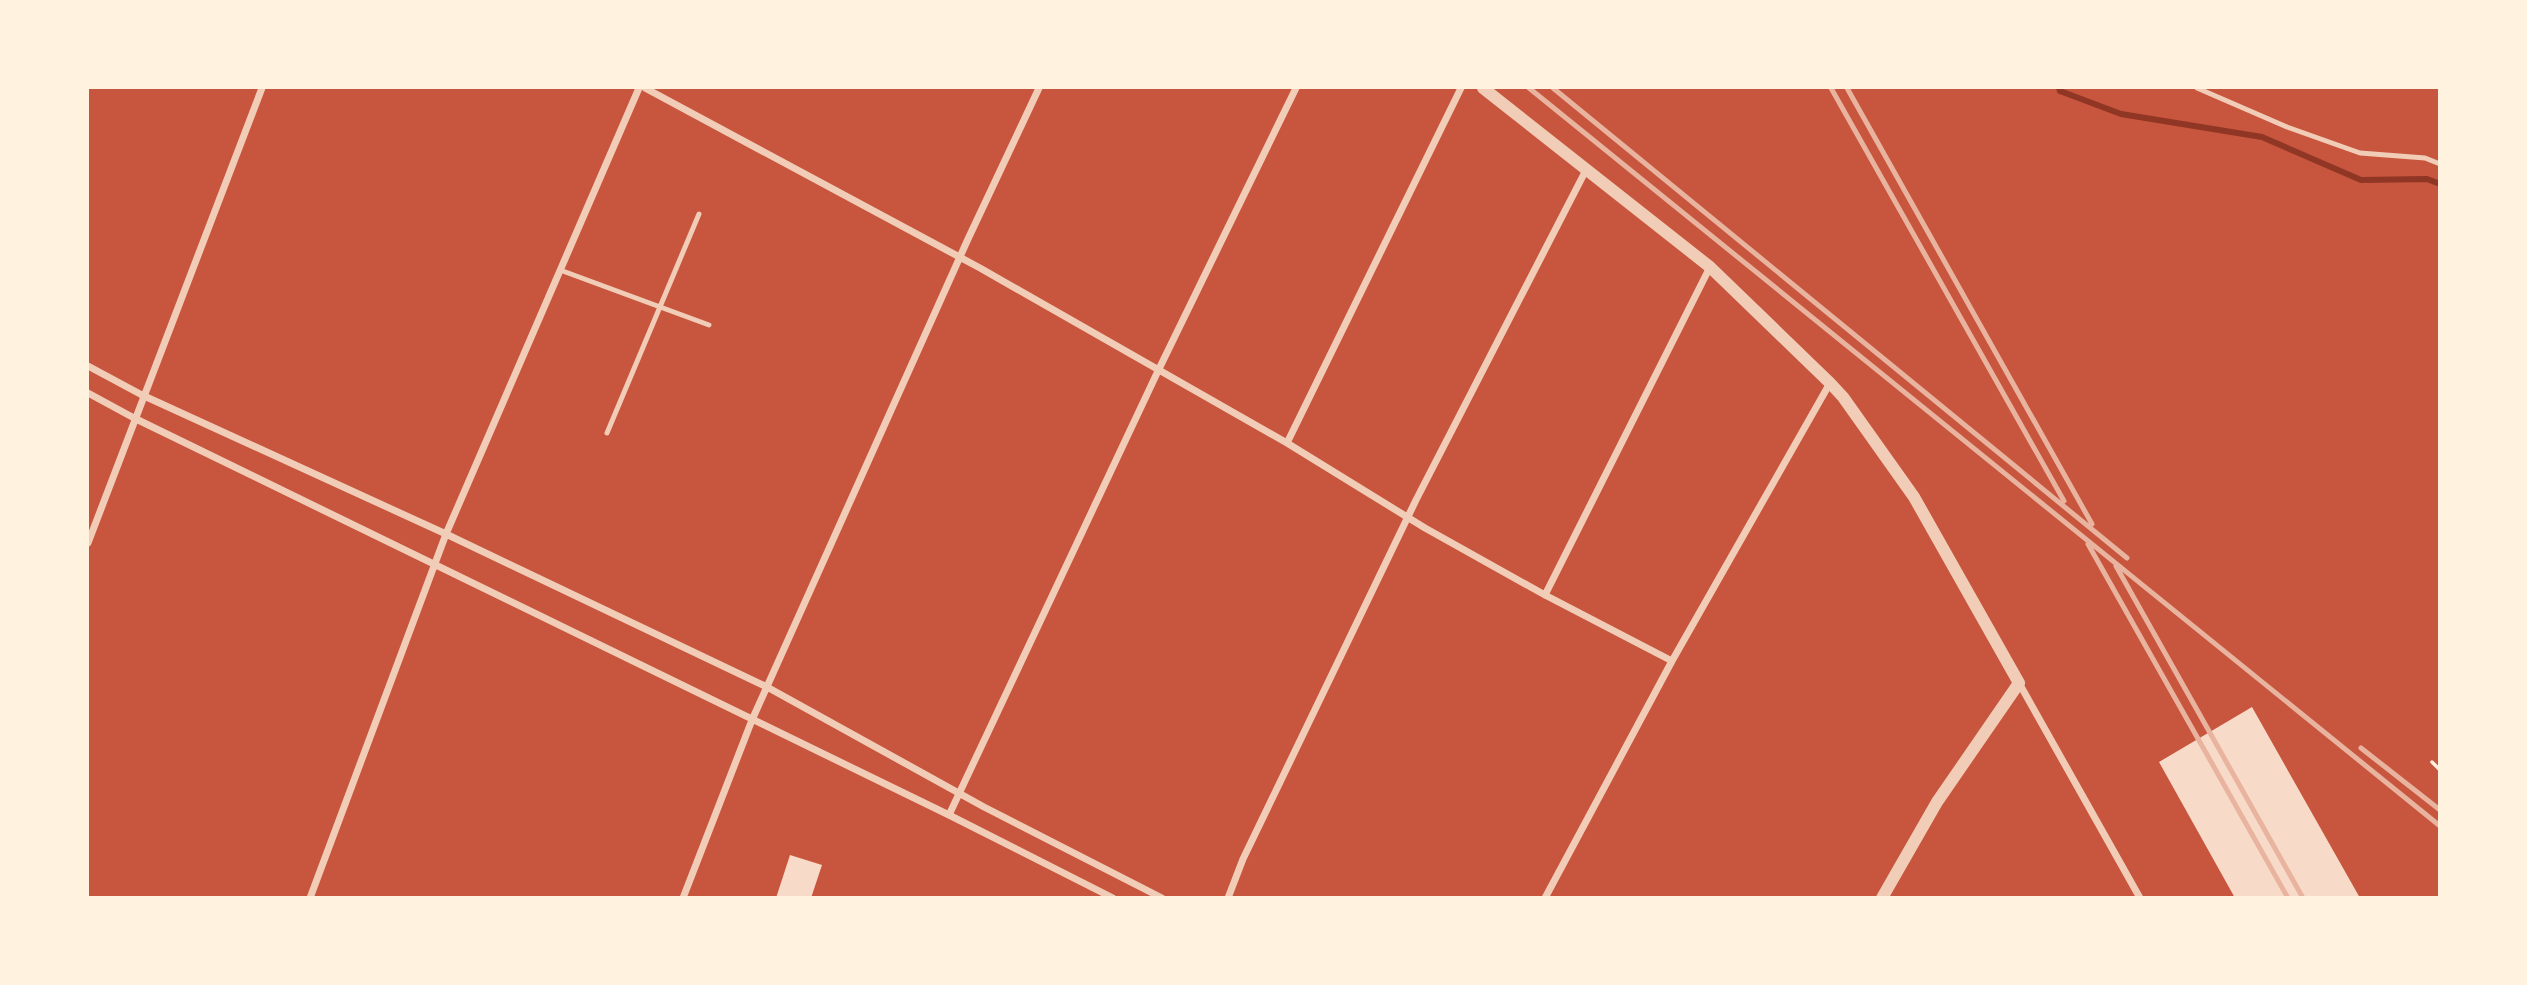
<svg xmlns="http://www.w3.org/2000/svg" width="2527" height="985" font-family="'Alegreya Sans',sans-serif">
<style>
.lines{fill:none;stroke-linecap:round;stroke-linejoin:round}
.stream{stroke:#8f3625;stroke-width:6}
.building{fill:#f7dbc8}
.path{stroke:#fff3e0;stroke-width:3.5}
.service{stroke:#f1ccb7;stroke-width:5}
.minor{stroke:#f1ccb7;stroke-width:7}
.tertiary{stroke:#f1ccb7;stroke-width:12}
.rail{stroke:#e9b49f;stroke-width:5}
</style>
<rect width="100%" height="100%" fill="#c8553d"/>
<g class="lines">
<!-- stream -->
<path class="stream" d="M 2059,88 L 2060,91 L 2121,114 L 2262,137 L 2361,180 L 2427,179 L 2440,184"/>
</g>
<!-- building -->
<path class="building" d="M 2252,707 L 2360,898 L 2235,898 L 2159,762 Z
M 790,855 L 822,865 L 811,898 L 776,898 Z"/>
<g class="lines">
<!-- path -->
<path class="path" d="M 2432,762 L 2440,770"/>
<!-- service -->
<path class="service" d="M 2197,88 L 2287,127 L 2360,153 L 2425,158 L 2440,164
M 560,270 L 709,325
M 607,433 L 699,214"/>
<!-- minor -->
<path class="minor" d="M 645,88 L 980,268 L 1287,443 L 1425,528 L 1545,595 L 1672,661
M 88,366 L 142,395 L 446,534 L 767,687 L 984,807 L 1162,898
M 88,393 L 134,418 L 949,815 L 1113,898
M 1287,443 L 1461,88
M 88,543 L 262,88
M 1545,595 L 1710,267
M 2019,683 L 2140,898
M 949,815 L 1158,371 L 1296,88
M 310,898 L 446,534 L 639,88
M 683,898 L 752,720 L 968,239 L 1039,88
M 1228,898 L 1243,859 L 1416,500 L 1586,170
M 1545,898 L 1672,661 L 1830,383"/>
<!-- tertiary -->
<path class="tertiary" d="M 1483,88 L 1710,267 L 1830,383 L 1843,397 L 1914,497 L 2019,683 L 1937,802 L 1882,898"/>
<!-- rail -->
<path class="rail" d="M 1529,88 L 2440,826
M 1553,88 L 2127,558
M 1831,88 L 2064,501
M 1847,88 L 2092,524
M 2088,544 L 2288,898
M 2116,566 L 2303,898
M 2361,748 L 2440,810"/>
</g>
<!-- border -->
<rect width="2527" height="985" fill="none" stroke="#fff3e0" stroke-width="178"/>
</svg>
